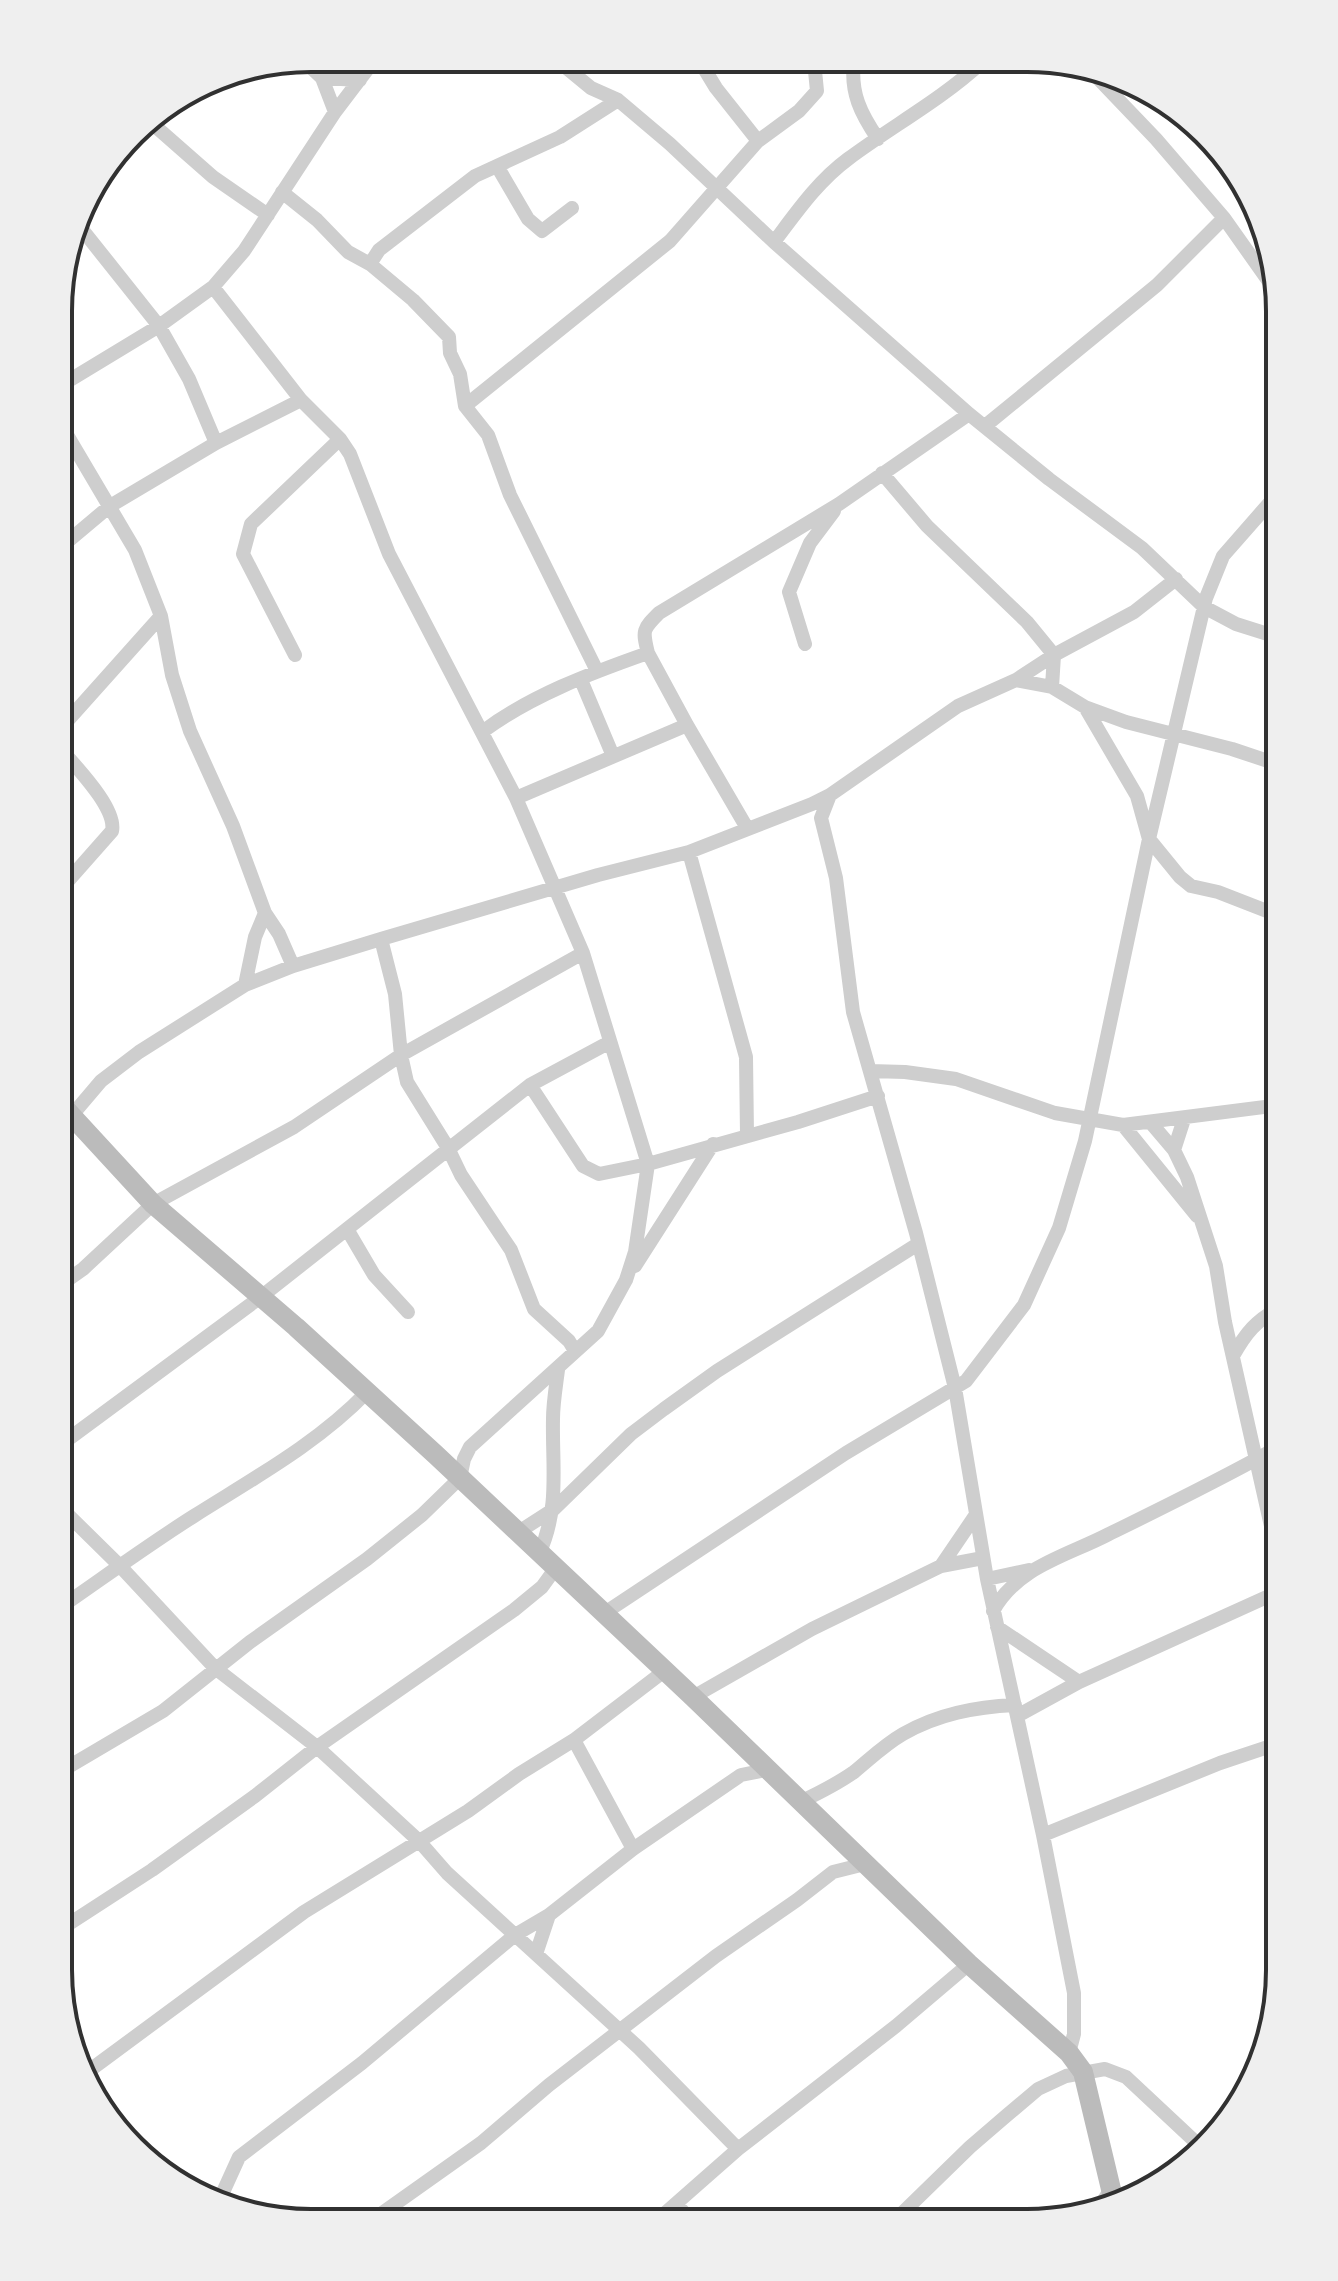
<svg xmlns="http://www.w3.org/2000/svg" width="1338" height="2281" font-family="Raleway,sans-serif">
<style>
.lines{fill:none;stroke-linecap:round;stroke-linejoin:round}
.street{stroke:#cecece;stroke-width:14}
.secondary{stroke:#bbb;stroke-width:20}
.rim{fill:none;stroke:#313131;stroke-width:4}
</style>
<rect width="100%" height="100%" fill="#fff"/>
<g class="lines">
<!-- street -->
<path class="street" d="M 303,60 L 322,78 L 335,112
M 557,60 L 591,88 L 618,100 L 670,144 L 774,242 L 969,414 L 1049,479 L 1142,548 L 1204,607 L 1236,624 L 1280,638
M 699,60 L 716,88 L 758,141
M 854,61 C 850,93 861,114 878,139
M 1090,70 L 1156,139 L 1224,218 L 1277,293
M 322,78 L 360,80
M 147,119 L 213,177 L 268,215
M 497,166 L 528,219 L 542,231 L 572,208
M 282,192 L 317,220 L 348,252 L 370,264 L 413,300 L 449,337 L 450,353 L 460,374 L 465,406 L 488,435 L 510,495 L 597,671
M 77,223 L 159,326 L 189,379 L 216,443
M 774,242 C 796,213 818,181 848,159 C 892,126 941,100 982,62
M 370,264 L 379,250 L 475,176 L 560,137 L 618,100
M 60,386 L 159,326 L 213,287 L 244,251 L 335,112 L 376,58
M 465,406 L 670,241 L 758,141 L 799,111 L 817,91 L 814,61
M 60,423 L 135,550 L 161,616 L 172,675 L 190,731 L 233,826 L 265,913 L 279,934 L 293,966
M 985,426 L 1157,285 L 1224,218
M 882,473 L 927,526 L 1027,622 L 1054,655 L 1052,687
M 60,548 L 110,506 L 216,443 L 301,400
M 805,644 L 789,592 L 810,543 L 834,511
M 648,653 C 642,630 643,629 659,613 L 839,504 L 969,414
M 295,655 L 243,554 L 251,524 L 340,439
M 581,680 L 613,756
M 1016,680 L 1052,687 L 1085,707 L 1126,722 L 1232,749 L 1280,765
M 1085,707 L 1137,796 L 1149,839 L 1180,877 L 1191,886 L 1218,892 L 1280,916
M 60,729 L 161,616
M 482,732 C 530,696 591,673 648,653 L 687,725 L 747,828
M 830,795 L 821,818 L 836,878 L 853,1012 L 916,1233 L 955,1388 L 987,1579 L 1043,1835 L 1074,1993 L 1074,2034 L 1069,2053
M 516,798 L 687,725
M 689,852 L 746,1057 L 747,1135
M 59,891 L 112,831 C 117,808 75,766 60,748
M 381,939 L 395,994 L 401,1055 L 407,1082 L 448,1148 L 461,1175 L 511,1250 L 534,1309 L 569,1341 L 575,1351
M 245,985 L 255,937 L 265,913
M 870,1071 L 905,1072 L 956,1079 L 1055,1113 L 1123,1125 L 1280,1105
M 530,1085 L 583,1166 L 599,1174 L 648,1164 L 798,1122 L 878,1096
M 1151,1123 L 1174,1150 L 1187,1177 L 1216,1266 L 1225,1322 L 1280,1566
M 1123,1125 L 1197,1216
M 59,1138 L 73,1114 L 101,1081 L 139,1052 L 245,985 L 293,966 L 381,939 L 598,875 L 689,852 L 812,804 L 830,795 L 958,706 L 1016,680 L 1054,655 L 1134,612 L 1176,579
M 1174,1150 L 1184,1119
M 635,1266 L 713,1144
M 59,1286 L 83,1269 L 153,1204 L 294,1127 L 401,1055 L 583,953
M 408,1312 L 374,1275 L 347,1229 L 530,1085 L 610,1042
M 1233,1356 C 1245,1334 1257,1319 1280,1308
M 59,1446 L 262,1296 L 347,1229
M 59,1506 L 120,1566 L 215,1668 L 317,1747 L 419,1841 L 447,1873 L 639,2048 L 738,2149
M 517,1533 L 554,1509 L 631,1434 L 664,1409 L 717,1371 L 918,1244
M 539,1554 C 560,1508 552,1467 553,1419 C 553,1403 556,1386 558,1370
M 941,1566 L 975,1516
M 987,1579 L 1029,1570
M 58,1609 C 103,1578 148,1545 194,1516 C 254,1478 318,1443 367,1392
M 993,1611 C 1018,1566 1067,1556 1109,1534 C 1166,1506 1224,1478 1280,1446
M 603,1614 L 846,1453 L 966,1381 L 1024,1305 L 1059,1228 L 1085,1141 L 1149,839 L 1206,598 L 1223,556 L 1280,491
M 997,1627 L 1079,1682
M 693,1697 L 812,1629 L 941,1566 L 983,1558
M 1017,1716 L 1079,1682 L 1280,1591
M 574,1740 L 633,1849
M 58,1773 L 163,1711 L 250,1642 L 367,1559 L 422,1515 L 460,1478 L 464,1459 L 470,1447 L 598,1331 L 626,1280 L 635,1252 L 648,1164 L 583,953 L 516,798 L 389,554 L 350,454 L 340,439 L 301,400 L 213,287
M 800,1802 C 819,1793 837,1784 854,1772 C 870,1759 884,1745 903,1734 C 938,1714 975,1707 1015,1705
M 1043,1835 L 1220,1763 L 1280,1743
M 58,1931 L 152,1870 L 255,1796 L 317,1747 L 514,1610 L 542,1587 L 555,1569
M 536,1954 L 549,1915
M 86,2073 L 304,1912 L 468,1811 L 519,1774 L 574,1740 L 663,1672
M 221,2204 L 224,2190 L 239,2157 L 362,2063 L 515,1935 L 549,1915 L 633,1849 L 741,1775 L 766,1770
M 676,2204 L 693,2222
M 1096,2212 L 1111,2189
M 371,2221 L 481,2143 L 549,2085 L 716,1956 L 797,1900 L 833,1872 L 865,1864
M 655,2222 L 738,2149 L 896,2026 L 969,1964
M 892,2223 L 970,2147 L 1006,2116 L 1038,2089 L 1066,2076 L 1105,2069 L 1126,2077 L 1203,2149"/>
<!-- secondary -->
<path class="secondary" d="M 59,1102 L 153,1204 L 296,1327 L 436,1455 L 693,1697 L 969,1964 L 1069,2053 L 1083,2072 L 1115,2206"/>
</g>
<!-- crop -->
<path d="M0 0H1338V2281H0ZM311 72H1027A239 239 0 0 1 1266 311V1970A239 239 0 0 1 1027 2209H311A239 239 0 0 1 72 1970V311A239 239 0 0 1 311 72Z" fill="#efefef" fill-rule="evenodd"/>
<path class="rim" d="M311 72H1027A239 239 0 0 1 1266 311V1970A239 239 0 0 1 1027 2209H311A239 239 0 0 1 72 1970V311A239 239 0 0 1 311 72Z"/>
</svg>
